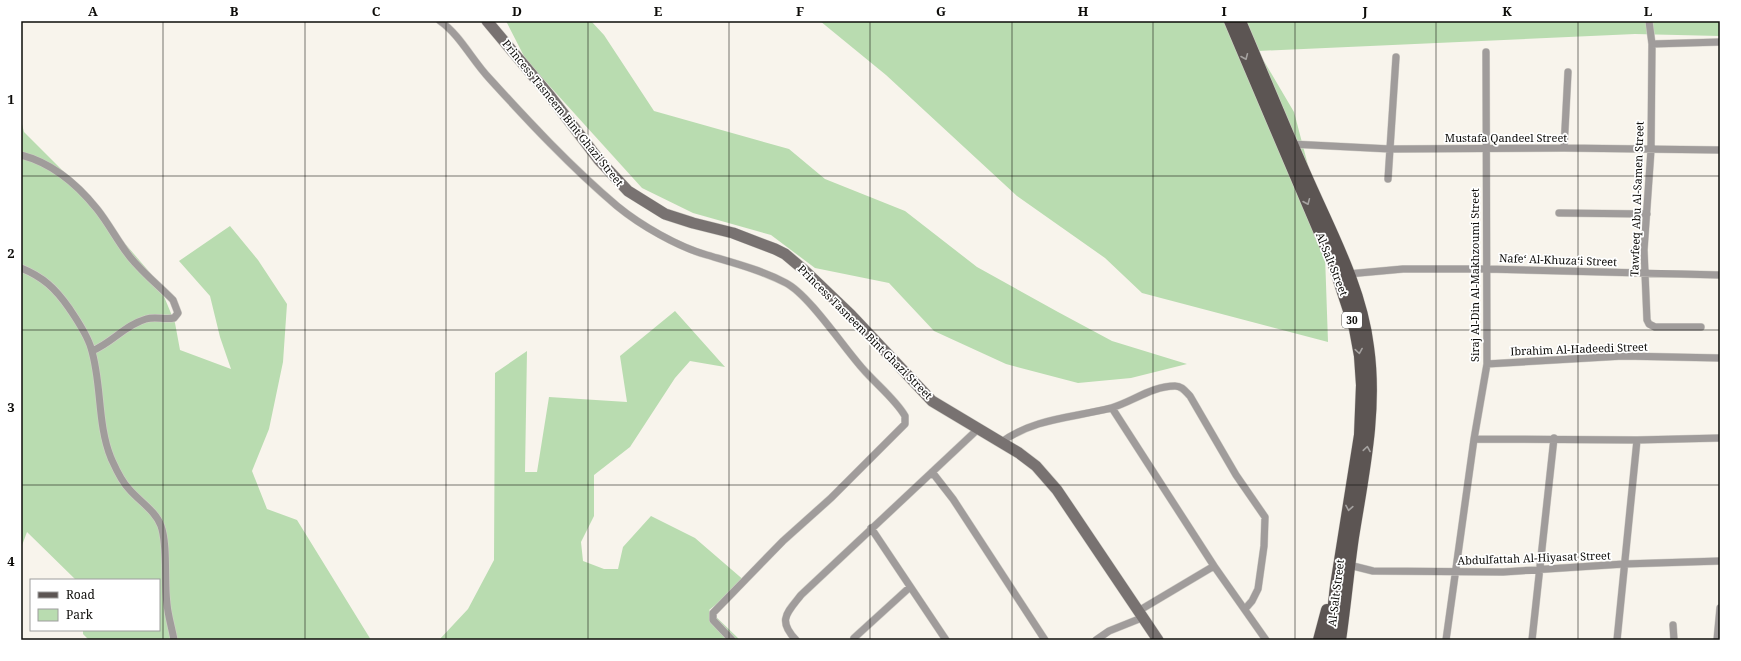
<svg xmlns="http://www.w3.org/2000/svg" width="1741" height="661" font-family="'Noto Serif',serif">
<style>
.green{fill:#b9dcb0}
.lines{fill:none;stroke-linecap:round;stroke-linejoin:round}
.street-casing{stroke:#d2cfc8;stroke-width:8}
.secondary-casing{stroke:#d2cfc8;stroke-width:12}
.primary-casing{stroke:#d2cfc8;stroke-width:13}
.street{stroke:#a09c9b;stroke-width:7}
.secondary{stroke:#787271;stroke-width:11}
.primary{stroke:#5c5553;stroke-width:12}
.oneway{stroke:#a5a2a0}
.grid{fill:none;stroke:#0d0c09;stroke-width:1;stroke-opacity:0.55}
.labels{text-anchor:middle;stroke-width:3.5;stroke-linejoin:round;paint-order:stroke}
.shield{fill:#fff;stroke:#565553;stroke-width:1}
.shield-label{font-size:10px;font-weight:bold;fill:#0d0c09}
.street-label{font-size:11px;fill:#0d0c09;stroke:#fff}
.neatline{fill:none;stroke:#0d0c09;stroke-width:1.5}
.grid-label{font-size:13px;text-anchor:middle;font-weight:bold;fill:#0d0c09}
</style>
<rect width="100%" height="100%" fill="#f8f4ec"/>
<!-- green -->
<path class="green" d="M 506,21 L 591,21 L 604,35 L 654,111 L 789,149 L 825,179 L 905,211 L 977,267 L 1058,312 L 1112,341 L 1187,364 L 1131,378 L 1078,383 L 1006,364 L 934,331 L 889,283 L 815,268 L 771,235 L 693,213 L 642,188 L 526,60 Z
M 820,21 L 1720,21 L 1720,36 L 1635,34 L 1258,51 L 1294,112 L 1324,226 L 1328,342 L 1142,293 L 1105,258 L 1017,196 L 886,75 Z
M 21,120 L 24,132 L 61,169 L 158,282 L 175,323 L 180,350 L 231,369 L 220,337 L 210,296 L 179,261 L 230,226 L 258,260 L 287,304 L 283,362 L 269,429 L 252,471 L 267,509 L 297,520 L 371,640 L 89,640 L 83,634 L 83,630 L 159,630 L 159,580 L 76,580 L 27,532 L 21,548 Z
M 675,311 L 725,367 L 690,361 L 675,378 L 630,447 L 594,475 L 594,516 L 581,542 L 583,561 L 604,569 L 618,569 L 623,547 L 651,516 L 695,538 L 746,582 L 709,610 L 740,640 L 439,640 L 468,609 L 494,560 L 495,373 L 527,351 L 525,472 L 537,472 L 549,397 L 627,402 L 620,356 Z"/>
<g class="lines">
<defs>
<path id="street" d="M 440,21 C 460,35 472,60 489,78 C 529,122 571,167 617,206 C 640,225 678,247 707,255 C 734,263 761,270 786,283 C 809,295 844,348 863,369 C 876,384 896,400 905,416 L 905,424 L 831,498 L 783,541 L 713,613 L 713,620 L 732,640
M 1649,21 L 1652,44 L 1651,150 L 1644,250 L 1647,320 L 1649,324 L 1655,327 L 1701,327
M 1652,44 L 1720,42
M 1291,144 L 1390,149 L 1564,148 L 1720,150
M 1564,148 L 1568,72
M 21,155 C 52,163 77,184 97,209 C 109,224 118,242 130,257 C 143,273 159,286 173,300 L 178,313 L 174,318 C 165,320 155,316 146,319 C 125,325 112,343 92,351
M 1388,179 L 1396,57
M 1559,213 L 1647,214
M 21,268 C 43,277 55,288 69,308 C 77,320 87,334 91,348 C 102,383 97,424 111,458 C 116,469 121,481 129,489 C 139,501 156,511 161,526 C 168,545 164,582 167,604 C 168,616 172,628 174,640
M 1348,274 L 1403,269 L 1487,269 L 1720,275
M 1487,364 L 1623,356 L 1720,358
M 1112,408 L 1214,566 L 1266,640
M 1474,439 L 1637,440 L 1720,438
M 1000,443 C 1034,418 1072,418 1111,408 C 1132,402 1152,386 1175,386 C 1182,386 1185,391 1190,396 L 1236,475 L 1265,517 L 1264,546 L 1258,589 L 1252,601 L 1245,609
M 932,472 L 953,499 L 1045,640
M 871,528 L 946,640
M 1349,565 L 1373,571 L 1503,572 L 1624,564 L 1720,561
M 1140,610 L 1214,566
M 1673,625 L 1674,640
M 854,638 L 910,587
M 796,640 C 777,620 787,613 801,595 L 978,429
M 1096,640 L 1109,631 L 1144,617
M 1446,640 L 1474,439 L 1487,364 L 1486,52
M 1532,640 L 1554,438
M 1617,640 L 1637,440
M 1717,640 L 1720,608"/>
<path id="secondary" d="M 487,21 L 550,96 L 599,160 L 628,191 L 665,214 L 693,223 L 733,233 L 775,249 L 785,254 L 804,270 L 851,315 L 932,401 L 1019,453 L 1036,466 L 1057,490 L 1158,640"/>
<path id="primary" d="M 1230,21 L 1335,268 L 1355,329 L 1360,356 L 1362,385 L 1360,435 L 1336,586 L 1330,640
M 1240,21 C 1263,75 1285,129 1309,183 C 1332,235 1361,289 1368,347 C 1377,411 1363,474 1353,537 C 1348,571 1345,606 1340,640
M 1319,640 L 1327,610"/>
</defs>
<!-- street casing -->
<use href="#street" class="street-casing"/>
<!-- secondary casing -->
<use href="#secondary" class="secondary-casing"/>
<!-- primary casing -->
<use href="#primary" class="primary-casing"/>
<!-- street -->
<use href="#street" class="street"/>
<!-- secondary -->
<use href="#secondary" class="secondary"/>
<!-- primary -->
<use href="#primary" class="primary"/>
</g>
<!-- one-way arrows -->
<defs><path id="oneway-chevron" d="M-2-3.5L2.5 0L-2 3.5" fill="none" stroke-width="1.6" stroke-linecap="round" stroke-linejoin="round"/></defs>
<g class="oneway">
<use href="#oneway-chevron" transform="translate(1245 57) rotate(67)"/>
<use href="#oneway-chevron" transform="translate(1307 202) rotate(67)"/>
<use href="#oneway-chevron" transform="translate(1359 351) rotate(81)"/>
<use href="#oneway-chevron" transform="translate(1367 449) rotate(-81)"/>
<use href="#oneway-chevron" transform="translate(1349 508) rotate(100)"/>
</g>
<!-- grid -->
<path class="grid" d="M 163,21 L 163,640M 305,21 L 305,640M 446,21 L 446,640M 588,21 L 588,640M 729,21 L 729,640M 870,21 L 870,640M 1012,21 L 1012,640M 1153,21 L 1153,640M 1295,21 L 1295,640M 1436,21 L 1436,640M 1578,21 L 1578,640M 21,176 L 1720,176M 21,330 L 1720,330M 21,485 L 1720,485"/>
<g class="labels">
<!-- shield labels -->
<rect class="shield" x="1342" y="312" width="20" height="16" rx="3"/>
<g class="shield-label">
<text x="1352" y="324">30</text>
</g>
<!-- street labels -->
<g class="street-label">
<text transform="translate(563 113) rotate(51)" y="4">Princess Tasneem Bint Ghazi Street</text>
<text x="1506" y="142">Mustafa Qandeel Street</text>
<text transform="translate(1637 199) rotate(-88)" y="4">Tawfeeq Abu Al-Samen Street</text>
<text transform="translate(1558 260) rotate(2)" y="4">Nafe‘ Al-Khuza‘i Street</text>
<text transform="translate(1332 264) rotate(68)" y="4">Al-Salt Street</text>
<text transform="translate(1475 275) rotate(-90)" y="4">Siraj Al-Din Al-Makhzoumi Street</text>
<text transform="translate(865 332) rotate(45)" y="4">Princess Tasneem Bint Ghazi Street</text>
<text transform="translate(1579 349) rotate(-2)" y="4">Ibrahim Al-Hadeedi Street</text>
<text transform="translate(1534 558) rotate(-2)" y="4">Abdulfattah Al-Hiyasat Street</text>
<text transform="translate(1336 593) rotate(-83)" y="4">Al-Salt Street</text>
</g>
</g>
<!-- border -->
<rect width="1741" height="661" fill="none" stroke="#ffffff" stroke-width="44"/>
<!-- legend -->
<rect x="30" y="579" width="130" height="52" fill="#ffffff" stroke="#9e9e9d"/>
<rect x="38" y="592" width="20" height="6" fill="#5c5553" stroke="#9e9e9d"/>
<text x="66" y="599" font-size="12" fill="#0d0c09">Road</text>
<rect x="38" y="609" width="20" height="12" fill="#b9dcb0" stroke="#9e9e9d"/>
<text x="66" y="619" font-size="12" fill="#0d0c09">Park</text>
<rect x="22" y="22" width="1697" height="617" class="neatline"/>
<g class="grid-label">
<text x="93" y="16">A</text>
<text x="234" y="16">B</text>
<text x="376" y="16">C</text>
<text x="517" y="16">D</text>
<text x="658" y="16">E</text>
<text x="800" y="16">F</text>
<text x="941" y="16">G</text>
<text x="1083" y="16">H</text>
<text x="1224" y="16">I</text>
<text x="1365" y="16">J</text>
<text x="1507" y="16">K</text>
<text x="1648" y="16">L</text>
<text x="11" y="104">1</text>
<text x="11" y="258">2</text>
<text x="11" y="412">3</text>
<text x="11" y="566">4</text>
</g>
</svg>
